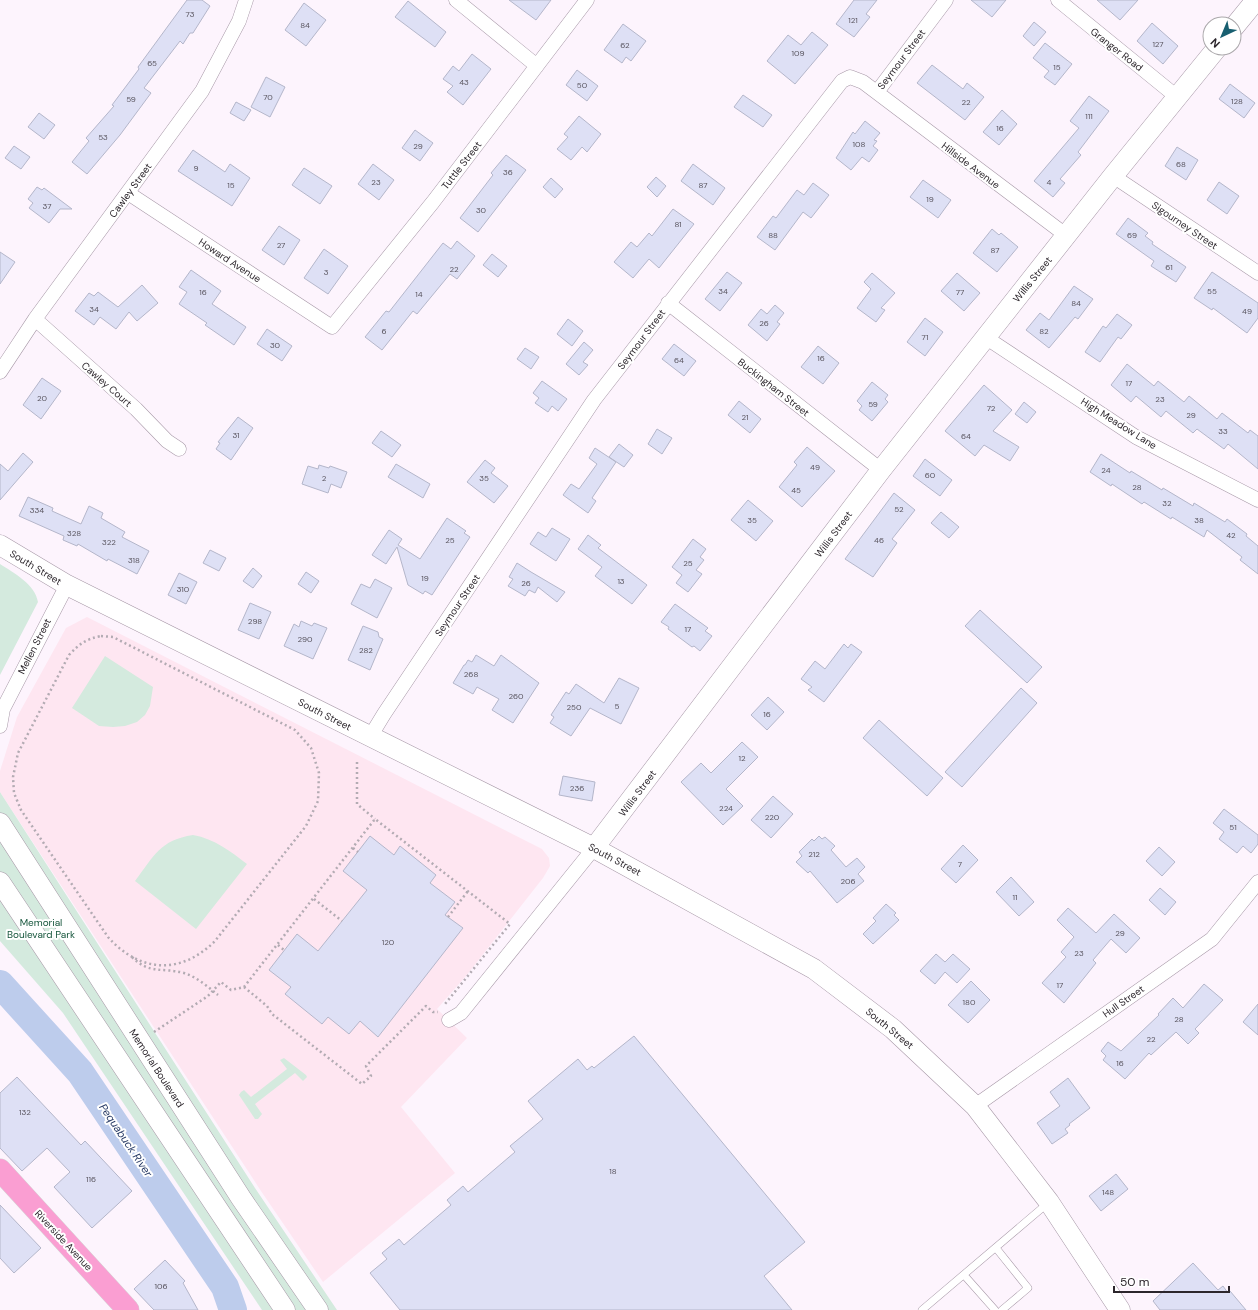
<svg xmlns="http://www.w3.org/2000/svg" width="1258" height="1310" font-family="'DM Sans',sans-serif">
<style>
.education{fill:#fee6f1}
.green{fill:#d4eade}
.lines{fill:none;stroke-linecap:round;stroke-linejoin:round}
.river{stroke:#bdccec;stroke-width:28}
.building{fill:#dee0f5;stroke:#b4b6ca}
.lane-casing{stroke:#a798a7;stroke-width:8}
.street-casing{stroke:#a798a7;stroke-width:15}
.secondary-casing{stroke:#a798a7;stroke-width:21}
.highway-casing{stroke:#d5d4d5;stroke-width:23}
.path{stroke:#b3abb3;stroke-width:2.5;stroke-dasharray:2 3;stroke-linecap:butt}
.lane{stroke:#fff;stroke-width:7}
.street{stroke:#fff;stroke-width:14}
.secondary{stroke:#fff;stroke-width:20}
.highway{stroke:#fa9ed2;stroke-width:22}
.labels{text-anchor:middle;stroke-width:4;stroke-linejoin:round;paint-order:stroke}
.number-label{font-size:8px;fill:#58545e}
.street-label{font-size:10px;fill:#2c262c;stroke:#fff}
.park-label{font-size:10px;fill:#15553b;stroke:#fff}
.water-label{font-size:11px;font-style:italic;fill:#293c66;stroke:#fff}
</style>
<rect width="100%" height="100%" fill="#fdf4fd"/>
<!-- education -->
<path class="education" d="M 87,617 L 542,849 L 549,858 L 550,866 L 543,878 L 466,976 L 437,1009 L 467,1038 L 401,1107 L 455,1173 L 323,1282 L 261,1191 L 0,792 L 0,771 L 17,717 L 66,628 Z"/>
<!-- green -->
<path class="green" d="M 0,564 C 14,573 35,584 38,602 L 0,675 Z
M 105,656 L 153,687 L 150,706 L 145,715 L 137,722 L 125,726 L 113,727 L 99,726 L 72,708 Z
M 0,792 L 255,1188 L 337,1310 L 262,1310 L 63,1013 L 0,941 Z
M 193,835 C 215,839 230,851 247,864 L 196,929 L 135,881 C 154,856 160,840 193,835 Z
M 284,1058 L 306,1075 L 307,1077 L 303,1081 L 295,1073 L 255,1104 L 262,1114 L 258,1119 L 255,1119 L 239,1095 L 241,1092 L 244,1090 L 251,1097 L 287,1069 L 280,1060 Z"/>
<g class="lines">
<!-- river -->
<path class="river" d="M 0,984 L 80,1072 L 225,1287 L 233,1310"/>
</g>
<!-- building -->
<path class="building" d="M 187,0 L 202,0 L 210,6 L 193,33 L 190,33 L 183,44 L 180,41 L 144,88 L 151,93 L 120,135 L 87,174 L 72,162 L 89,141 L 86,138 L 114,106 L 112,105 L 139,69 L 138,67 Z
M 509,0 L 551,0 L 536,20 Z
M 854,0 L 877,0 L 866,14 L 870,17 L 854,37 L 836,24 Z
M 971,0 L 1006,0 L 992,17 Z
M 1097,0 L 1138,0 L 1120,20 Z
M 408,1 L 446,32 L 435,47 L 395,17 Z
M 304,3 L 326,20 L 306,46 L 285,30 Z
M 1034,22 L 1046,32 L 1034,46 L 1023,36 Z
M 1152,23 L 1178,46 L 1163,64 L 1137,41 Z
M 623,24 L 646,41 L 631,61 L 626,57 L 622,63 L 604,50 Z
M 812,32 L 828,45 L 795,84 L 767,61 L 788,35 L 801,45 Z
M 1045,43 L 1072,64 L 1055,85 L 1044,77 L 1049,71 L 1033,58 Z
M 472,54 L 491,69 L 463,105 L 447,92 L 453,86 L 443,79 L 453,66 L 459,71 Z
M 932,65 L 963,89 L 967,83 L 984,97 L 965,120 L 917,83 Z
M 577,70 L 598,86 L 587,101 L 566,85 Z
M 266,77 L 285,87 L 270,117 L 251,107 Z
M 1230,84 L 1255,103 L 1244,118 L 1219,99 Z
M 743,95 L 772,115 L 763,127 L 734,107 Z
M 1089,96 L 1109,111 L 1078,152 L 1081,155 L 1060,179 L 1065,183 L 1053,197 L 1034,181 L 1079,128 L 1070,121 Z
M 236,102 L 251,110 L 244,121 L 230,113 Z
M 1002,110 L 1017,124 L 999,145 L 983,132 Z
M 39,113 L 55,125 L 44,139 L 28,127 Z
M 579,116 L 601,134 L 587,152 L 582,147 L 571,160 L 557,149 L 568,137 L 564,134 Z
M 865,121 L 880,133 L 874,140 L 877,141 L 873,146 L 878,150 L 869,162 L 862,157 L 851,170 L 836,158 L 853,132 L 855,134 Z
M 415,130 L 433,143 L 420,161 L 402,148 Z
M 14,146 L 30,157 L 21,169 L 5,158 Z
M 1177,147 L 1198,160 L 1186,180 L 1165,166 Z
M 193,150 L 225,172 L 230,164 L 250,178 L 232,206 L 178,171 Z
M 506,155 L 526,170 L 478,232 L 460,218 L 493,175 L 491,173 Z
M 373,164 L 394,180 L 379,200 L 358,184 Z
M 693,164 L 725,188 L 713,205 L 681,181 Z
M 304,168 L 332,186 L 320,204 L 292,185 Z
M 656,177 L 666,186 L 657,197 L 647,187 Z
M 551,178 L 563,189 L 555,198 L 543,187 Z
M 923,180 L 951,200 L 938,218 L 910,197 Z
M 1219,182 L 1239,196 L 1227,214 L 1207,200 Z
M 813,183 L 829,195 L 811,218 L 803,212 L 775,250 L 757,237 L 773,216 L 776,218 L 797,190 L 804,195 Z
M 37,187 L 42,190 L 44,188 L 72,209 L 60,209 L 49,223 L 29,208 L 33,203 L 28,199 Z
M 673,209 L 694,224 L 659,268 L 649,259 L 633,278 L 614,262 L 631,242 L 637,247 L 649,233 L 652,236 Z
M 1128,218 L 1148,233 L 1145,236 L 1153,242 L 1152,244 L 1186,267 L 1176,282 L 1151,266 L 1154,261 L 1116,234 Z
M 279,226 L 300,240 L 284,265 L 262,250 Z
M 992,229 L 999,235 L 1001,233 L 1018,247 L 997,272 L 973,253 Z
M 457,241 L 475,256 L 457,279 L 450,274 L 417,314 L 413,311 L 382,350 L 365,337 L 386,311 L 389,312 L 443,243 L 451,249 Z
M 324,249 L 348,266 L 328,294 L 304,278 Z
M 0,252 L 15,262 L 0,284 Z
M 492,254 L 507,266 L 498,277 L 483,265 Z
M 191,270 L 221,291 L 212,304 L 246,327 L 234,345 L 205,325 L 207,323 L 179,304 L 187,292 L 179,287 Z
M 727,272 L 742,283 L 720,311 L 705,299 Z
M 1212,272 L 1258,303 L 1258,318 L 1247,333 L 1213,308 L 1212,310 L 1194,298 Z
M 872,273 L 895,293 L 881,308 L 885,310 L 876,322 L 857,308 L 871,289 L 864,282 Z
M 957,273 L 980,293 L 964,311 L 941,291 Z
M 142,285 L 158,303 L 137,321 L 129,312 L 116,329 L 100,317 L 94,325 L 75,311 L 89,293 L 94,296 L 98,292 L 118,307 Z
M 1074,286 L 1093,299 L 1078,319 L 1075,317 L 1049,348 L 1026,330 L 1040,313 L 1049,320 Z
M 775,305 L 784,313 L 777,322 L 780,324 L 767,341 L 748,325 L 761,309 L 767,314 Z
M 1117,314 L 1132,325 L 1121,339 L 1118,337 L 1100,362 L 1085,352 L 1103,326 L 1106,328 Z
M 925,318 L 943,332 L 925,356 L 907,342 Z
M 568,319 L 583,331 L 572,346 L 557,334 Z
M 267,329 L 292,346 L 282,361 L 257,344 Z
M 584,342 L 593,350 L 583,362 L 588,365 L 579,375 L 566,364 Z
M 674,344 L 696,361 L 684,376 L 662,359 Z
M 818,346 L 839,363 L 823,384 L 801,367 Z
M 525,348 L 539,357 L 531,369 L 517,359 Z
M 1127,364 L 1154,386 L 1158,381 L 1184,402 L 1189,396 L 1217,419 L 1222,413 L 1248,433 L 1250,430 L 1258,436 L 1258,469 L 1228,444 L 1224,449 L 1197,429 L 1193,433 L 1166,411 L 1161,417 L 1136,396 L 1131,402 L 1111,385 Z
M 42,378 L 61,391 L 41,419 L 23,405 Z
M 542,381 L 567,399 L 558,411 L 552,406 L 548,412 L 535,403 L 539,398 L 533,393 Z
M 872,382 L 888,395 L 885,399 L 888,402 L 872,421 L 859,410 L 862,406 L 857,401 Z
M 984,385 L 1012,410 L 993,431 L 1019,447 L 1010,461 L 984,445 L 975,456 L 945,431 Z
M 739,401 L 761,419 L 750,433 L 728,415 Z
M 1024,402 L 1036,412 L 1027,423 L 1015,414 Z
M 238,417 L 253,428 L 231,460 L 216,449 L 220,443 L 218,442 Z
M 657,429 L 672,438 L 662,454 L 648,444 Z
M 381,431 L 401,445 L 392,457 L 372,443 Z
M 619,444 L 633,455 L 624,467 L 609,457 Z
M 807,447 L 835,471 L 802,507 L 779,487 L 797,465 L 794,462 Z
M 595,448 L 616,462 L 592,498 L 596,501 L 588,513 L 563,495 L 571,484 L 579,489 L 597,464 L 589,458 Z
M 23,453 L 33,462 L 0,500 L 0,464 L 8,471 Z
M 1101,454 L 1130,473 L 1131,471 L 1162,490 L 1163,488 L 1193,506 L 1194,503 L 1225,522 L 1227,519 L 1247,534 L 1246,536 L 1258,546 L 1258,574 L 1240,560 L 1242,557 L 1207,530 L 1204,537 L 1172,517 L 1171,519 L 1144,502 L 1142,504 L 1112,484 L 1111,486 L 1090,472 Z
M 925,459 L 952,480 L 940,496 L 913,476 Z
M 485,460 L 495,468 L 491,473 L 508,486 L 494,503 L 467,482 Z
M 396,464 L 430,484 L 423,498 L 388,477 Z
M 319,465 L 329,468 L 330,466 L 347,472 L 341,488 L 331,484 L 328,493 L 302,484 L 308,466 L 318,469 Z
M 894,493 L 915,510 L 892,539 L 897,543 L 873,577 L 845,559 Z
M 28,497 L 53,508 L 52,511 L 81,524 L 89,506 L 103,513 L 101,518 L 125,532 L 122,537 L 149,551 L 137,574 L 108,559 L 107,561 L 78,544 L 77,546 L 63,540 L 64,536 L 19,516 Z
M 748,500 L 773,521 L 756,541 L 731,520 Z
M 941,512 L 959,527 L 949,538 L 931,523 Z
M 447,518 L 466,531 L 464,533 L 470,537 L 432,595 L 425,591 L 423,594 L 408,585 L 397,547 L 386,564 L 372,555 L 389,530 L 402,539 L 398,545 L 420,559 Z
M 552,528 L 570,539 L 556,561 L 530,544 L 538,532 L 546,537 Z
M 588,535 L 601,545 L 598,548 L 647,585 L 632,604 L 595,576 L 602,567 L 578,549 Z
M 693,539 L 706,549 L 700,557 L 704,560 L 696,570 L 702,574 L 688,592 L 676,583 L 682,575 L 672,567 Z
M 210,550 L 226,558 L 219,571 L 203,563 Z
M 517,563 L 531,572 L 565,592 L 557,602 L 538,587 L 535,593 L 529,590 L 525,596 L 508,586 L 513,579 L 509,577 Z
M 253,568 L 262,576 L 253,588 L 243,581 Z
M 306,572 L 319,581 L 311,593 L 298,584 Z
M 179,573 L 197,582 L 186,604 L 168,595 Z
M 375,579 L 392,588 L 377,618 L 351,604 L 361,584 L 370,588 Z
M 250,603 L 271,612 L 259,639 L 238,630 Z
M 675,604 L 708,628 L 705,631 L 712,636 L 700,651 L 694,646 L 692,647 L 668,629 L 669,627 L 661,622 Z
M 980,610 L 1042,667 L 1027,683 L 965,626 Z
M 301,621 L 312,626 L 314,623 L 327,628 L 313,659 L 284,646 L 294,624 L 299,627 Z
M 363,626 L 378,632 L 379,637 L 383,639 L 370,670 L 348,660 Z
M 844,644 L 848,648 L 851,644 L 862,652 L 824,702 L 808,690 L 812,687 L 801,679 L 815,661 L 825,669 Z
M 476,655 L 494,666 L 501,655 L 539,683 L 513,723 L 492,710 L 499,699 L 477,687 L 473,694 L 453,683 L 464,665 L 465,665 L 468,660 L 472,662 Z
M 619,678 L 639,688 L 621,724 L 590,708 L 571,736 L 550,723 L 554,717 L 551,715 L 566,692 L 569,694 L 576,684 L 604,703 Z
M 1021,688 L 1037,703 L 962,787 L 945,772 Z
M 768,697 L 784,712 L 767,730 L 751,715 Z
M 879,720 L 943,778 L 927,796 L 863,738 Z
M 742,742 L 758,757 L 726,789 L 743,806 L 723,825 L 681,782 L 701,763 L 711,773 Z
M 563,776 L 595,782 L 592,801 L 559,795 Z
M 773,796 L 793,814 L 771,838 L 751,820 Z
M 1224,809 L 1258,835 L 1258,844 L 1251,853 L 1243,846 L 1237,853 L 1219,839 L 1224,832 L 1213,823 Z
M 370,836 L 394,855 L 400,846 L 436,875 L 430,883 L 455,902 L 445,915 L 463,928 L 378,1037 L 360,1021 L 349,1034 L 328,1017 L 322,1024 L 285,994 L 291,987 L 269,970 L 297,934 L 318,951 L 367,890 L 343,871 Z
M 819,836 L 822,839 L 825,837 L 835,846 L 831,850 L 846,867 L 857,858 L 865,867 L 858,874 L 864,881 L 837,903 L 810,871 L 808,873 L 796,862 L 802,856 L 799,852 L 812,839 L 814,841 Z
M 963,845 L 978,860 L 956,883 L 941,869 Z
M 1159,847 L 1175,862 L 1162,876 L 1146,861 Z
M 1011,877 L 1034,902 L 1019,916 L 996,892 Z
M 1160,888 L 1176,902 L 1165,915 L 1149,900 Z
M 886,904 L 896,913 L 894,915 L 899,920 L 873,944 L 863,934 L 876,921 L 873,918 Z
M 1068,908 L 1096,933 L 1114,914 L 1140,938 L 1126,953 L 1111,939 L 1093,960 L 1096,963 L 1064,1003 L 1042,983 L 1066,957 L 1061,952 L 1074,937 L 1057,920 Z
M 936,954 L 945,962 L 953,954 L 970,969 L 957,983 L 945,972 L 935,984 L 920,971 Z
M 971,981 L 990,1000 L 968,1023 L 948,1005 Z
M 1204,984 L 1223,1000 L 1195,1029 L 1199,1033 L 1188,1044 L 1176,1032 L 1151,1055 L 1149,1053 L 1125,1079 L 1103,1060 L 1106,1056 L 1101,1051 L 1108,1042 L 1121,1051 L 1159,1015 L 1158,1014 L 1173,998 L 1183,1008 Z
M 1258,1004 L 1258,1035 L 1243,1022 Z
M 634,1036 L 805,1242 L 764,1276 L 792,1310 L 400,1310 L 370,1273 L 387,1259 L 382,1253 L 399,1239 L 404,1245 L 451,1205 L 447,1200 L 463,1186 L 468,1192 L 515,1152 L 510,1146 L 543,1119 L 528,1101 L 578,1059 L 587,1070 L 592,1066 L 594,1068 Z
M 17,1077 L 81,1145 L 85,1141 L 132,1191 L 92,1228 L 54,1187 L 70,1172 L 47,1148 L 22,1171 L 0,1148 L 0,1093 Z
M 1068,1078 L 1090,1108 L 1069,1124 L 1070,1125 L 1065,1129 L 1068,1133 L 1052,1144 L 1037,1123 L 1060,1106 L 1050,1092 Z
M 1116,1174 L 1128,1189 L 1101,1211 L 1089,1196 Z
M 0,1205 L 41,1248 L 14,1273 L 0,1258 Z
M 165,1260 L 185,1281 L 183,1283 L 198,1310 L 154,1310 L 134,1289 Z
M 1193,1263 L 1218,1290 L 1223,1286 L 1228,1293 L 1230,1291 L 1246,1310 L 1160,1310 L 1153,1301 Z"/>
<g class="lines">
<defs>
<path id="lane" d="M 996,1248 L 1028,1288 L 1002,1310
M 964,1275 L 995,1310
M 922,1310 L 1048,1203"/>
<path id="street" d="M 456,0 L 537,66
M 1058,0 L 1177,97
M 877,92 L 946,0
M 1113,176 L 1258,273
M 128,193 L 332,327 L 433,202 L 587,0
M 668,303 L 881,470
M 35,319 L 136,409 L 167,441 L 179,449
M 985,337 L 1136,437 L 1258,500
M 0,372 L 35,319 L 202,91 L 239,21 L 246,0
M 0,726 L 3,709 L 67,585
M 370,737 L 384,714 L 594,400 L 842,81 L 850,77 L 863,82 L 1067,236
M 449,1020 L 461,1013 L 594,848
M 975,1106 L 1212,939 L 1258,882"/>
<path id="secondary" d="M 1234,27 L 1256,0
M 0,545 L 67,585 L 594,848 L 814,969 L 893,1029 L 975,1106 L 1049,1202 L 1120,1310
M 0,823 L 241,1198 L 318,1310
M 594,848 L 881,470 L 1113,176 L 1217,48
M 0,882 L 285,1310"/>
<path id="highway" d="M 0,1170 L 128,1310"/>
</defs>
<!-- lane casing -->
<use href="#lane" class="lane-casing"/>
<!-- street casing -->
<use href="#street" class="street-casing"/>
<!-- secondary casing -->
<use href="#secondary" class="secondary-casing"/>
<!-- highway casing -->
<use href="#highway" class="highway-casing"/>
<!-- path -->
<path class="path" d="M 101,636 L 113,637 L 295,730 L 311,748 L 319,773 L 318,801 L 306,826 L 215,941 C 181,975 140,973 108,937 L 21,810 L 14,793 L 13,777 L 18,753 L 69,655 C 79,644 86,639 101,636 Z
M 357,762 L 357,804 L 375,819
M 353,848 L 358,852
M 314,899 L 342,921
M 448,917 L 468,891
M 278,945 L 284,950
M 132,957 C 150,975 162,967 184,973 C 197,977 208,987 218,995
M 244,987 L 267,1006 L 272,1014 L 362,1084 L 371,1076 L 366,1066 L 426,1006 L 433,1012 L 438,1012
M 154,1032 L 208,996 L 221,982 L 231,990 L 244,987 L 375,819 L 510,924 L 445,1004"/>
<!-- lane -->
<use href="#lane" class="lane"/>
<!-- street -->
<use href="#street" class="street"/>
<!-- secondary -->
<use href="#secondary" class="secondary"/>
<!-- highway -->
<use href="#highway" class="highway"/>
</g>
<g class="labels">
<!-- number labels -->
<g class="number-label">
<text x="190" y="17">73</text>
<text x="853" y="23">121</text>
<text x="305" y="28">84</text>
<text x="1158" y="47">127</text>
<text x="625" y="48">62</text>
<text x="798" y="56">109</text>
<text x="152" y="66">65</text>
<text x="1057" y="70">15</text>
<text x="464" y="85">43</text>
<text x="582" y="88">50</text>
<text x="268" y="100">70</text>
<text x="131" y="102">59</text>
<text x="1237" y="104">128</text>
<text x="966" y="105">22</text>
<text x="1089" y="119">111</text>
<text x="1000" y="131">16</text>
<text x="103" y="140">53</text>
<text x="859" y="147">108</text>
<text x="418" y="149">29</text>
<text x="1181" y="167">68</text>
<text x="196" y="171">9</text>
<text x="508" y="175">36</text>
<text x="376" y="185">23</text>
<text x="1049" y="185">4</text>
<text x="231" y="188">15</text>
<text x="703" y="188">87</text>
<text x="930" y="202">19</text>
<text x="47" y="209">37</text>
<text x="481" y="213">30</text>
<text x="678" y="227">81</text>
<text x="773" y="238">88</text>
<text x="1132" y="238">69</text>
<text x="281" y="248">27</text>
<text x="995" y="253">87</text>
<text x="1169" y="270">61</text>
<text x="454" y="272">22</text>
<text x="326" y="275">3</text>
<text x="723" y="294">34</text>
<text x="1212" y="294">55</text>
<text x="203" y="295">16</text>
<text x="960" y="295">77</text>
<text x="419" y="297">14</text>
<text x="1076" y="306">84</text>
<text x="94" y="312">34</text>
<text x="1247" y="314">49</text>
<text x="764" y="326">26</text>
<text x="384" y="334">6</text>
<text x="1044" y="334">82</text>
<text x="925" y="340">71</text>
<text x="275" y="348">30</text>
<text x="821" y="361">16</text>
<text x="679" y="363">64</text>
<text x="1129" y="386">17</text>
<text x="42" y="401">20</text>
<text x="1160" y="402">23</text>
<text x="873" y="407">59</text>
<text x="991" y="411">72</text>
<text x="1191" y="418">29</text>
<text x="745" y="420">21</text>
<text x="1223" y="434">33</text>
<text x="236" y="438">31</text>
<text x="966" y="439">64</text>
<text x="815" y="470">49</text>
<text x="1106" y="473">24</text>
<text x="930" y="478">60</text>
<text x="324" y="481">2</text>
<text x="484" y="481">35</text>
<text x="1137" y="490">28</text>
<text x="796" y="493">45</text>
<text x="1167" y="506">32</text>
<text x="899" y="512">52</text>
<text x="37" y="513">334</text>
<text x="752" y="523">35</text>
<text x="1199" y="523">38</text>
<text x="74" y="536">328</text>
<text x="1231" y="538">42</text>
<text x="450" y="543">25</text>
<text x="879" y="543">46</text>
<text x="109" y="545">322</text>
<text x="134" y="563">318</text>
<text x="688" y="566">25</text>
<text x="425" y="581">19</text>
<text x="621" y="584">13</text>
<text x="526" y="586">26</text>
<text x="183" y="592">310</text>
<text x="255" y="624">298</text>
<text x="688" y="632">17</text>
<text x="305" y="642">290</text>
<text x="366" y="653">282</text>
<text x="471" y="677">268</text>
<text x="516" y="699">260</text>
<text x="617" y="709">5</text>
<text x="574" y="710">250</text>
<text x="767" y="717">16</text>
<text x="742" y="761">12</text>
<text x="577" y="791">236</text>
<text x="726" y="811">224</text>
<text x="772" y="820">220</text>
<text x="1233" y="830">51</text>
<text x="814" y="857">212</text>
<text x="960" y="867">7</text>
<text x="848" y="884">206</text>
<text x="1015" y="900">11</text>
<text x="1120" y="936">29</text>
<text x="388" y="945">120</text>
<text x="1079" y="956">23</text>
<text x="1060" y="988">17</text>
<text x="969" y="1005">180</text>
<text x="1179" y="1022">28</text>
<text x="1151" y="1042">22</text>
<text x="1120" y="1066">16</text>
<text x="25" y="1115">132</text>
<text x="613" y="1174">18</text>
<text x="91" y="1182">116</text>
<text x="1108" y="1195">148</text>
<text x="161" y="1289">106</text>
</g>
<!-- street labels -->
<g class="street-label">
<text transform="translate(1117 49) rotate(38)" y="4">Granger Road</text>
<text transform="translate(901 59) rotate(-53)" y="4">Seymour Street</text>
<text transform="translate(461 165) rotate(-52)" y="4">Tuttle Street</text>
<text transform="translate(971 165) rotate(37)" y="4">Hillside Avenue</text>
<text transform="translate(130 190) rotate(-54)" y="4">Cawley Street</text>
<text transform="translate(1185 225) rotate(34)" y="4">Sigourney Street</text>
<text transform="translate(230 260) rotate(33)" y="4">Howard Avenue</text>
<text transform="translate(1032 279) rotate(-51)" y="4">Willis Street</text>
<text transform="translate(641 339) rotate(-53)" y="4">Seymour Street</text>
<text transform="translate(107 384) rotate(41)" y="4">Cawley Court</text>
<text transform="translate(774 387) rotate(38)" y="4">Buckingham Street</text>
<text transform="translate(1119 423) rotate(32)" y="4">High Meadow Lane</text>
<text transform="translate(833 534) rotate(-53)" y="4">Willis Street</text>
<text transform="translate(36 567) rotate(31)" y="4">South Street</text>
<text transform="translate(457 605) rotate(-56)" y="4">Seymour Street</text>
<text transform="translate(34 646) rotate(-63)" y="4">Mellen Street</text>
<text transform="translate(325 714) rotate(27)" y="4">South Street</text>
<text transform="translate(637 793) rotate(-53)" y="4">Willis Street</text>
<text transform="translate(615 859) rotate(28)" y="4">South Street</text>
<text transform="translate(1123 1001) rotate(-35)" y="4">Hull Street</text>
<text transform="translate(890 1028) rotate(39)" y="4">South Street</text>
<text transform="translate(157 1068) rotate(57)" y="4">Memorial Boulevard</text>
<text transform="translate(64 1240) rotate(47)" y="4">Riverside Avenue</text>
</g>
<!-- park labels -->
<g class="park-label">
<text x="41" y="926">Memorial<tspan x="41" dy="12">Boulevard Park</tspan></text>
</g>
<!-- water labels -->
<g class="water-label">
<text transform="translate(126 1140) rotate(56)" y="4">Pequabuck River</text>
</g>
</g>
<!-- north arrow -->
<g transform="translate(1222 36) rotate(224)"><circle r="19" fill="#ffffff" stroke="#aba8ab"/>
<path d="M0-3L7 15L0 10L-7 15Z" fill="#185f70"/>
<text y="-6" font-size="11" font-weight="bold" text-anchor="middle" fill="#2c262c">N</text>
</g>
<!-- scale -->
<path d="M1114 1286v6h115v-6" fill="none" stroke="#2c262c" stroke-width="2"/>
<text x="1120" y="1286" font-size="12" fill="#2c262c" stroke="#ffffff" stroke-width="3" paint-order="stroke">50 m</text>
</svg>
